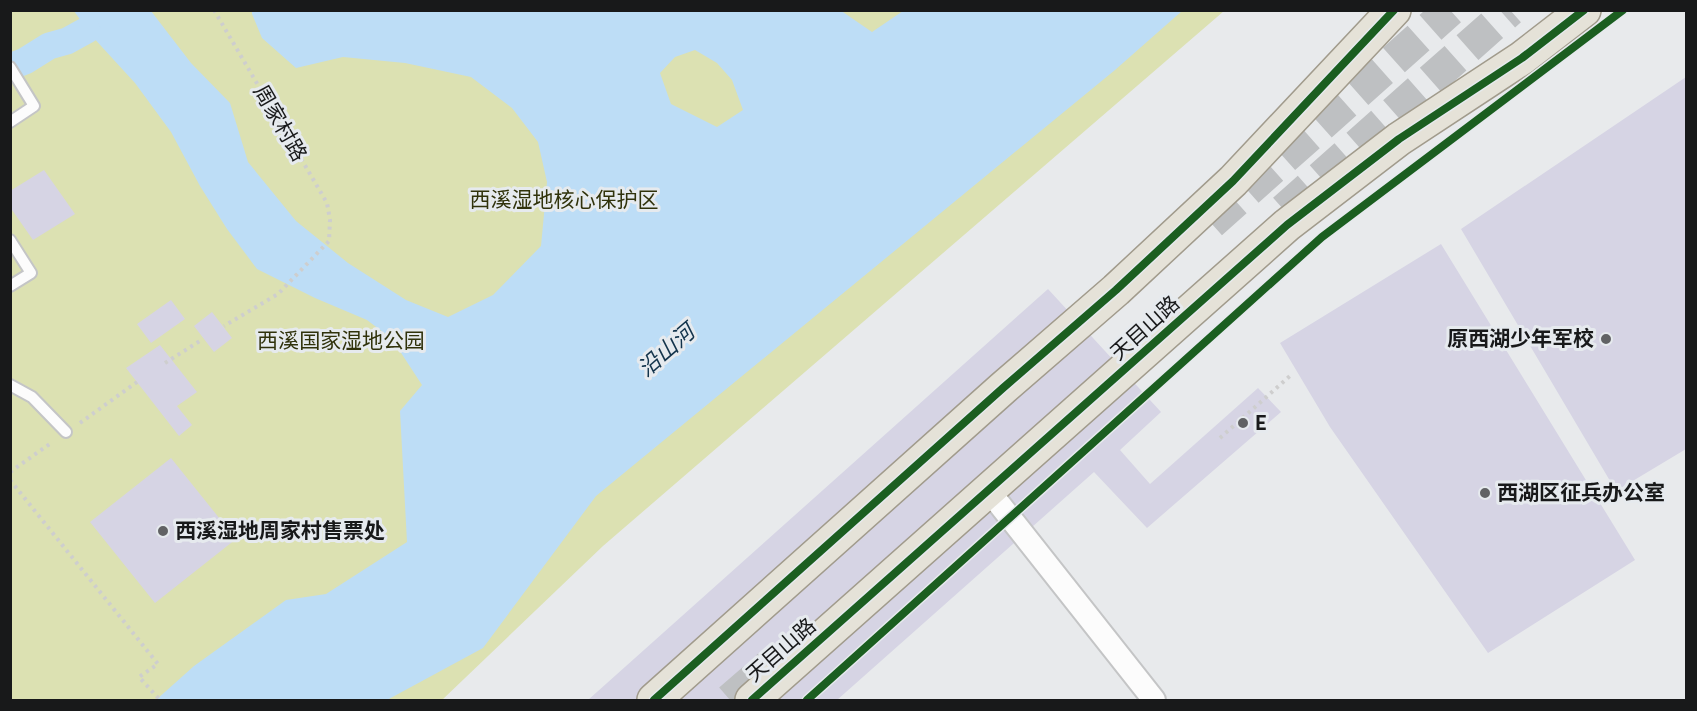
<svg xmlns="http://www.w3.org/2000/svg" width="1697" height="711" font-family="'Titillium Web','Noto Sans SC',sans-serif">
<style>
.green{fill:#dce1b2}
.water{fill:#bdddf6;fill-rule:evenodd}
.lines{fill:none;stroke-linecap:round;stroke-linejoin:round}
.canal{stroke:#bdddf6;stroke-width:27}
.building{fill:#d6d4e4}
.trunk-tunnel{stroke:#bec0c2;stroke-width:33;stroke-dasharray:33 16;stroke-linecap:butt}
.service-casing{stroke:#c4c5c6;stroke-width:14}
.minor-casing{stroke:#c4c5c6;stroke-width:26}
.primary-casing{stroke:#a19b8c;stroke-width:36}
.path{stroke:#cecece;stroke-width:4;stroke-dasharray:3 4.5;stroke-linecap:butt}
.service{stroke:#fcfcfc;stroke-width:10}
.minor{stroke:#fcfcfc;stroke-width:22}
.primary{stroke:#e5e2d8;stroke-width:33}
.cycleway-casing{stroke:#e6eaee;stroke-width:11}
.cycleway{stroke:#1b5e20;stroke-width:8}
.poi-dot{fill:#616264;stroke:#e6eaee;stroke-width:2}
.labels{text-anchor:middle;stroke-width:6;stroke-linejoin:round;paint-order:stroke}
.street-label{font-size:21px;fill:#18191a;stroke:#e6eaee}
.park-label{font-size:21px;fill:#30320b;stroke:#e6eaee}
.poi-label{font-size:21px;font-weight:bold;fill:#18191a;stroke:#e6eaee;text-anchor:start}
.water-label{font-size:22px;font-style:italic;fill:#12334b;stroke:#e6eaee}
</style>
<rect width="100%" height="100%" fill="#e8eaec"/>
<!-- green -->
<path class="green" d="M 10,11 L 1224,11 L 603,546 L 442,700 L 11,700 Z"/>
<!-- water -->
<path class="water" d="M 840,10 L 872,32 L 903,11 L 1182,11 L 1115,70 L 596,496 L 483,648 L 387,700 L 156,700 L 194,666 L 286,600 L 326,594 L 407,542 L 400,411 L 422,385 L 392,339 L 367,320 L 315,298 L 257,269 L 227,229 L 200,186 L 171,132 L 135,83 L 91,35 L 74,11 L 151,11 L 191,63 L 230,103 L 248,162 L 296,221 L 348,263 L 406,300 L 448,317 L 493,295 L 541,246 L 547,182 L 538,142 L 512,108 L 471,77 L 405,63 L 343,57 L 296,68 L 262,38 L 252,14 L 252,11 ZM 695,50 L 717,63 L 732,80 L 743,110 L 717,127 L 671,104 L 660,73 L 675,57 Z"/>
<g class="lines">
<!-- canal -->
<path class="canal" d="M 10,67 L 25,61 L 49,46 L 67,41 L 87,30"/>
</g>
<!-- building -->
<path class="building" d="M 1686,77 L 1686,449 L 1616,491 L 1461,229 Z
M 44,170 L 75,214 L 33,240 L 10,207 L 10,191 Z
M 1441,244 L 1635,560 L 1488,653 L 1330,427 L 1280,343 Z
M 1048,289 L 1161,412 L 1120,450 L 1150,484 L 1258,388 L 1281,412 L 1147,528 L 1094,472 L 837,700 L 588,700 Z
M 171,300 L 185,319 L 151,343 L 137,324 Z
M 212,312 L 232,338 L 214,352 L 194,326 Z
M 160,345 L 197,392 L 177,406 L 192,425 L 179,436 L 126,368 Z
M 171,458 L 236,539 L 155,603 L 90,522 Z"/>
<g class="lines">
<!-- trunk-tunnel -->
<path class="trunk-tunnel" d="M 1284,210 L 1510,10
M 1211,223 L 1450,10
M 730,700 L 769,666"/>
<defs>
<path id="service" d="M 10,67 L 34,106 L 10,122
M 10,240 L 31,273 L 10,286
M 10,385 L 32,397 L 66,432"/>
<path id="minor" d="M 989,491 L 1154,700"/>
<path id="primary" d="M 654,700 L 1003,388 L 1116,290 L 1233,181 L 1394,10
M 752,700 L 1287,225 L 1399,139 L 1522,58 L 1584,10"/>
</defs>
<!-- service casing -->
<use href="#service" class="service-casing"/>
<!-- minor casing -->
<use href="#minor" class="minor-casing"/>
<!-- primary casing -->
<use href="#primary" class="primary-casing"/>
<!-- path -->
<path class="path" d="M 214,10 L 327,203 L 330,220 L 329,241 L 278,294 L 224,326
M 165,363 L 203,339
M 80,423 L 137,382
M 1220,438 L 1290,376
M 10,472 L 51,443
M 10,480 L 158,664 L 139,677 L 160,700"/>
<!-- service -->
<use href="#service" class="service"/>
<!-- minor -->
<use href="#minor" class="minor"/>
<!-- primary -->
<use href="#primary" class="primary"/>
<defs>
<path id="cycleway" d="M 654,700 L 1003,388 L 1116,290 L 1233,181 L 1394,10
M 752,700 L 1287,225 L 1399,139 L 1522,58 L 1584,10
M 807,700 L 1322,237 L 1623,10"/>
</defs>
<!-- cycleway casing -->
<use href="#cycleway" class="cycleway-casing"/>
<!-- cycleway -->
<use href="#cycleway" class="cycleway"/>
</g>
<!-- markers -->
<g class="poi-dot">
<circle cx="1606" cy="339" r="6"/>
<circle cx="1243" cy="423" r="6"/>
<circle cx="1485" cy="493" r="6"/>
<circle cx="163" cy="531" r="6"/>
</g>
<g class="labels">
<!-- street labels -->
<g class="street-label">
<text transform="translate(280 123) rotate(60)" y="7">周家村路</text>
<text transform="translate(1145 328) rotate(-42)" y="7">天目山路</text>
<text transform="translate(781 650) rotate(-41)" y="7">天目山路</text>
</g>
<!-- park labels -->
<g class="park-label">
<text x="564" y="207">西溪湿地核心保护区</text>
<text x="341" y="348">西溪国家湿地公园</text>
</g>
<!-- poi labels -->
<g class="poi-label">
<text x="1594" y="346" text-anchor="end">原西湖少年军校</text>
<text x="1255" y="430">E</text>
<text x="1497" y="500">西湖区征兵办公室</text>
<text x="175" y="538">西溪湿地周家村售票处</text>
</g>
<!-- water labels -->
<g class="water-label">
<text transform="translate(666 350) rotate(-41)" y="8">沿山河</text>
</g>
</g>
<!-- border -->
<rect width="1697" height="711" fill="none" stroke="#18191a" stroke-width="24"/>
</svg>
